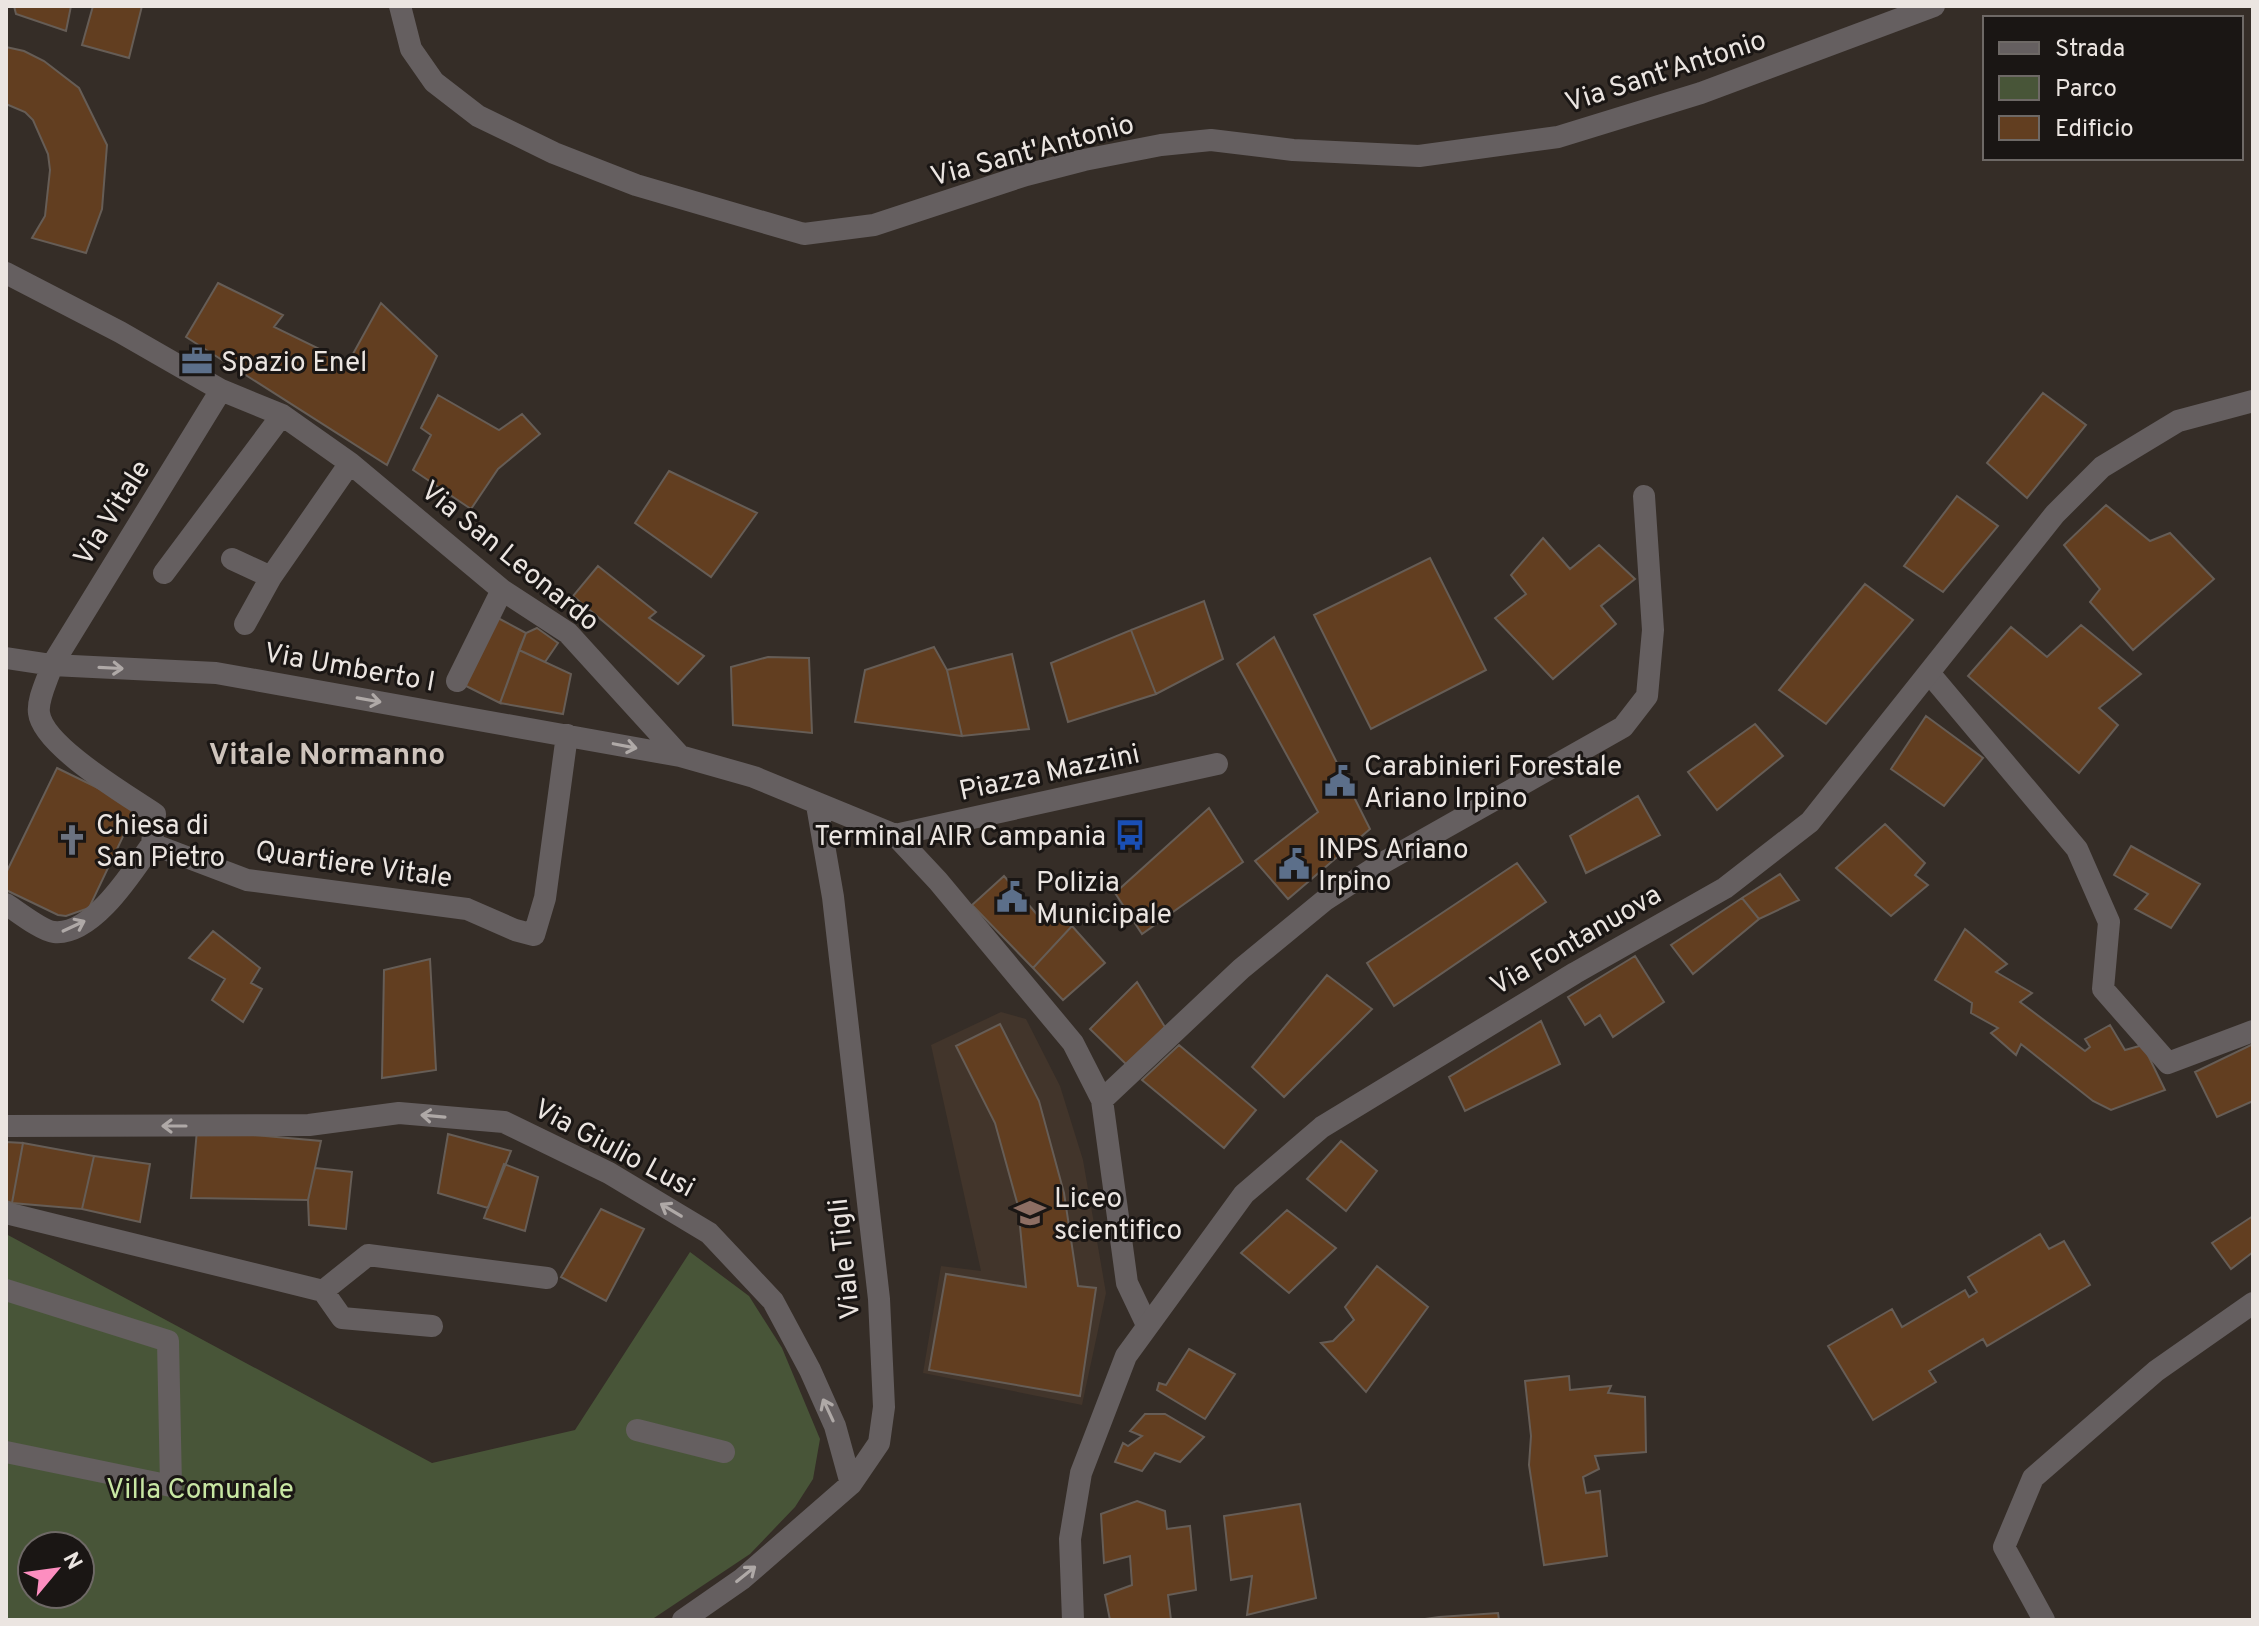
<svg xmlns="http://www.w3.org/2000/svg" width="2259" height="1626" font-family="Overpass,sans-serif">
<style>
.built{fill:#42352b}
.green{fill:#485538;fill-rule:evenodd}
.building{fill:#623e20;stroke:#665d56;stroke-width:2}
.lines{fill:none;stroke-linecap:round;stroke-linejoin:round}
.pedestrian{stroke:#655f60;stroke-width:22}
.minor{stroke:#655f60;stroke-width:22}
.tertiary{stroke:#655f60;stroke-width:22}
.oneway{stroke:#afa9a7}
.labels{text-anchor:middle;stroke-width:6;stroke-linejoin:round;paint-order:stroke}
.street-label{font-size:28px;fill:#ebe5e1;stroke:#1a1614}
.poi-label{font-size:28px;fill:#ebe5e1;stroke:#1a1614;text-anchor:start}
.park-label{font-size:28px;fill:#c8e7a3;stroke:#1a1614}
.neighbourhood-label{font-size:30px;font-weight:bold;fill:#cec4bc;stroke:#1a1614}
</style>
<rect width="100%" height="100%" fill="#352d27"/>
<!-- built -->
<path class="built" d="M 1001,1012 L 1026,1019 L 1060,1086 L 1083,1160 L 1106,1293 L 1082,1405 L 923,1373 L 941,1266 L 981,1271 L 931,1045 Z"/>
<!-- green -->
<path class="green" d="M 6,1234 L 432,1463 L 575,1430 L 690,1252 L 749,1296 L 782,1348 L 820,1439 L 813,1479 L 795,1507 L 750,1554 L 651,1620 L 6,1620 ZM 32,1546 L 80,1546 L 80,1594 L 32,1594 Z"/>
<!-- building -->
<path class="building" d="M 14,6 L 71,6 L 66,31 L 16,14 Z
M 93,6 L 142,6 L 129,58 L 82,45 Z
M 6,47 L 24,51 L 44,61 L 79,88 L 107,145 L 102,209 L 86,253 L 32,238 L 45,216 L 50,170 L 48,154 L 33,120 L 25,112 L 6,104 Z
M 218,283 L 283,315 L 274,327 L 348,363 L 381,303 L 437,356 L 387,465 L 186,337 Z
M 2043,393 L 2086,425 L 2027,498 L 1987,463 Z
M 438,395 L 499,430 L 522,414 L 540,434 L 498,469 L 471,509 L 413,470 L 431,435 L 421,428 Z
M 669,471 L 757,513 L 711,577 L 635,523 Z
M 1957,496 L 1998,526 L 1943,592 L 1904,566 Z
M 2106,505 L 2150,541 L 2170,533 L 2214,579 L 2133,650 L 2090,602 L 2100,589 L 2064,545 Z
M 1543,538 L 1570,569 L 1599,545 L 1635,579 L 1601,606 L 1616,624 L 1553,679 L 1495,618 L 1526,594 L 1511,575 Z
M 1430,558 L 1486,670 L 1371,729 L 1314,615 Z
M 598,566 L 656,612 L 649,618 L 704,656 L 678,684 L 573,596 Z
M 1865,584 L 1913,620 L 1826,724 L 1779,690 Z
M 1204,601 L 1223,659 L 1156,694 L 1131,630 Z
M 496,617 L 526,633 L 500,703 L 464,685 Z
M 2081,625 L 2141,674 L 2099,708 L 2118,725 L 2079,773 L 1968,676 L 2011,627 L 2047,657 Z
M 537,628 L 558,643 L 545,662 L 519,650 L 526,633 Z
M 1131,630 L 1156,694 L 1068,722 L 1051,663 Z
M 1274,637 L 1370,829 L 1288,899 L 1255,861 L 1318,812 L 1237,664 Z
M 934,647 L 947,670 L 962,736 L 855,722 L 865,670 Z
M 519,650 L 571,674 L 563,714 L 500,703 Z
M 1012,654 L 1029,729 L 962,736 L 947,670 Z
M 768,657 L 809,658 L 812,733 L 733,725 L 731,667 Z
M 1926,716 L 1983,758 L 1944,806 L 1891,769 Z
M 1755,724 L 1783,756 L 1717,810 L 1688,772 Z
M 57,768 L 137,807 L 89,908 L 66,916 L 58,915 L 6,890 L 6,873 Z
M 1638,796 L 1660,835 L 1586,873 L 1570,836 Z
M 1209,808 L 1243,862 L 1142,934 L 1115,893 Z
M 1885,824 L 1925,863 L 1915,875 L 1928,885 L 1891,916 L 1836,868 Z
M 2131,846 L 2200,884 L 2171,928 L 2135,909 L 2148,894 L 2114,875 Z
M 1517,863 L 1546,902 L 1394,1006 L 1367,963 Z
M 1780,874 L 1799,900 L 1759,919 L 1742,898 Z
M 1004,876 L 1040,918 L 1052,908 L 1072,926 L 1033,968 L 972,905 Z
M 1742,898 L 1759,919 L 1693,974 L 1671,945 Z
M 1072,926 L 1105,963 L 1063,1000 L 1033,968 Z
M 1965,929 L 2007,964 L 1996,972 L 2032,993 L 2020,1002 L 2085,1051 L 2090,1047 L 2085,1039 L 2110,1025 L 2125,1050 L 2143,1045 L 2165,1090 L 2111,1110 L 2093,1101 L 2021,1044 L 2016,1055 L 1991,1033 L 1998,1028 L 1971,1013 L 1972,1003 L 1935,980 Z
M 213,931 L 260,968 L 251,983 L 262,989 L 243,1022 L 212,1000 L 225,979 L 189,958 Z
M 1635,956 L 1664,1002 L 1613,1037 L 1600,1015 L 1585,1025 L 1568,997 Z
M 430,959 L 436,1070 L 382,1078 L 384,970 Z
M 1327,975 L 1372,1009 L 1284,1097 L 1252,1067 Z
M 1137,982 L 1165,1027 L 1128,1066 L 1090,1029 Z
M 1541,1021 L 1560,1064 L 1465,1111 L 1449,1077 Z
M 1000,1024 L 1039,1101 L 1064,1193 L 1078,1286 L 1096,1288 L 1080,1396 L 929,1370 L 946,1274 L 1026,1287 L 1018,1206 L 995,1123 L 956,1046 Z
M 2253,1044 L 2253,1101 L 2217,1117 L 2195,1072 Z
M 1179,1045 L 1256,1110 L 1224,1148 L 1142,1080 Z
M 197,1130 L 321,1141 L 308,1200 L 191,1198 Z
M 448,1134 L 511,1151 L 488,1208 L 438,1193 Z
M 1341,1141 L 1377,1171 L 1346,1211 L 1307,1179 Z
M 6,1142 L 23,1143 L 12,1203 L 6,1201 Z
M 23,1143 L 94,1156 L 82,1209 L 12,1203 Z
M 94,1156 L 150,1164 L 140,1222 L 82,1209 Z
M 504,1164 L 538,1177 L 525,1231 L 484,1218 Z
M 315,1168 L 352,1172 L 346,1229 L 309,1225 L 308,1200 Z
M 601,1209 L 644,1229 L 606,1301 L 561,1277 Z
M 1287,1210 L 1336,1248 L 1289,1293 L 1241,1253 Z
M 2253,1216 L 2253,1252 L 2231,1269 L 2212,1243 Z
M 2040,1234 L 2049,1249 L 2064,1241 L 2090,1285 L 1987,1346 L 1983,1339 L 1929,1371 L 1936,1382 L 1873,1420 L 1828,1346 L 1892,1309 L 1902,1327 L 1965,1290 L 1969,1297 L 1977,1292 L 1968,1277 Z
M 1377,1266 L 1428,1307 L 1366,1392 L 1321,1343 L 1333,1341 L 1354,1320 L 1345,1307 Z
M 1189,1349 L 1235,1374 L 1205,1419 L 1157,1390 L 1159,1383 L 1166,1385 Z
M 1569,1376 L 1570,1390 L 1611,1386 L 1608,1393 L 1645,1397 L 1646,1452 L 1595,1456 L 1599,1469 L 1583,1477 L 1586,1493 L 1600,1491 L 1607,1556 L 1544,1565 L 1529,1465 L 1531,1436 L 1525,1381 Z
M 1145,1414 L 1165,1414 L 1204,1437 L 1180,1462 L 1155,1453 L 1142,1471 L 1115,1462 L 1123,1443 L 1128,1446 L 1142,1436 L 1130,1431 Z
M 1137,1501 L 1165,1511 L 1167,1529 L 1190,1526 L 1196,1590 L 1168,1595 L 1171,1620 L 1110,1620 L 1105,1595 L 1132,1585 L 1130,1556 L 1104,1563 L 1101,1514 Z
M 1300,1504 L 1316,1598 L 1247,1615 L 1252,1576 L 1231,1580 L 1224,1516 Z
M 1498,1613 L 1499,1620 L 1418,1620 L 1439,1617 Z"/>
<g class="lines">
<!-- pedestrian -->
<path class="pedestrian" d="M 6,1290 L 168,1341 L 171,1486 L 6,1452
M 637,1430 L 724,1452"/>
<!-- minor -->
<path class="minor" d="M 6,273 L 120,332 L 221,390 L 282,415 L 350,463 L 502,590 L 568,633 L 680,756 L 754,777 L 895,835 L 938,881 L 1073,1043 L 1102,1100 L 1127,1283 L 1147,1325
M 221,390 L 52,665 C 48,679 37,699 39,713 C 43,746 127,795 155,814 L 152,844 L 247,880 L 467,909 L 515,930 L 534,935 L 545,898 L 567,735
M 232,559 L 271,577
M 164,573 L 282,415
M 245,624 L 271,577 L 350,463
M 6,658 L 52,665 L 216,673 L 680,756
M 1930,674 L 2077,849 L 2109,922 L 2103,989 L 2168,1063 L 2253,1031
M 457,681 L 502,590
M 895,835 L 1217,764
M 6,904 C 17,911 42,931 54,932 C 93,936 133,871 152,844
M 1102,1100 L 1241,969 L 1325,900 L 1379,865 L 1623,727 L 1647,696 L 1653,630 L 1644,496
M 6,1126 L 309,1125 L 399,1113 L 504,1122 L 609,1173 L 709,1233 L 773,1301 L 810,1370 L 835,1426 L 851,1484
M 6,1213 L 323,1291 L 342,1318 L 432,1326
M 323,1291 L 368,1255 L 547,1278
M 683,1620 L 742,1579 L 851,1484 L 879,1443 L 884,1407 L 879,1299 L 833,897 L 817,805
M 2044,1620 L 2004,1547 L 2033,1478 L 2156,1371 L 2253,1303"/>
<!-- tertiary -->
<path class="tertiary" d="M 400,6 L 411,49 L 434,82 L 478,116 L 554,153 L 636,185 L 804,234 L 874,225 L 1026,175 L 1084,160 L 1161,145 L 1211,140 L 1293,150 L 1419,156 L 1558,137 L 1701,93 L 1934,6
M 1073,1620 L 1070,1539 L 1081,1473 L 1126,1356 L 1244,1194 L 1322,1127 L 1575,973 L 1725,888 L 1810,822 L 2055,514 L 2102,467 L 2178,421 L 2253,401"/>
</g>
<!-- one-way arrows -->
<defs><path id="oneway-shaft" d="M-6 0H5M1.5-3L5.5 0L1.5 3" fill="none" stroke-width="1.6" stroke-linecap="round" stroke-linejoin="round" transform="scale(2)"/></defs>
<g class="oneway">
<use href="#oneway-shaft" transform="translate(111 668) rotate(3)"/>
<use href="#oneway-shaft" transform="translate(369 700) rotate(10)"/>
<use href="#oneway-shaft" transform="translate(625 746) rotate(11)"/>
<use href="#oneway-shaft" transform="translate(74 926) rotate(-25)"/>
<use href="#oneway-shaft" transform="translate(433 1116) rotate(-175)"/>
<use href="#oneway-shaft" transform="translate(174 1126) rotate(180)"/>
<use href="#oneway-shaft" transform="translate(671 1210) rotate(-149)"/>
<use href="#oneway-shaft" transform="translate(828 1410) rotate(-115)"/>
<use href="#oneway-shaft" transform="translate(746 1574) rotate(-39)"/>
</g>
<!-- icons -->
<defs>
<symbol id="office-bare" viewBox="-9 -9 18 18"><path d="M-6-3h4V-5.5h4V-3h4V5H-6ZM-1-4.5V-3h2v-1.5ZM-6 0V1H6V0Z" fill="#5c6f8a" stroke="#1a1614" stroke-width="2.5" paint-order="stroke"/></symbol>
<symbol id="civic-bare" viewBox="-9 -9 18 18"><path d="M-.6-6.5H3V-4.5H.6V-3L4-1V1h2V6H-6V1h2V-1L-.6-3ZM-1.2 2.5V6h2.4V2.5Z" fill="#5c6f8a" stroke="#1a1614" stroke-width="2.5" paint-order="stroke"/></symbol>
<symbol id="bus-bare" viewBox="-9 -9 18 18"><path d="M-5-6H5V4H4V6H2V4H-2V6H-4V4H-5ZM-3.5-4V0h7V-4ZM-3.5 1.2v1.5H-2V1.2ZM2 1.2v1.5H3.5V1.2Z" fill="#1a4fb4" stroke="#1a1614" stroke-width="2.5" paint-order="stroke"/></symbol>
<symbol id="church-bare" viewBox="-9 -9 18 18"><path d="M-1.2-6h2.4v3.5h3.3v2.4h-3.3V6h-2.4V-.1h-3.3v-2.4h3.3Z" fill="#6b7280" stroke="#1a1614" stroke-width="2.5" paint-order="stroke"/></symbol>
<symbol id="school-bare" viewBox="-9 -9 18 18"><path d="M0-5L7-2L0 1L-7-2ZM-4 1L0 2.5L4 1V4Q0 6-4 4Z" fill="#8d6e63" stroke="#1a1614" stroke-width="2.5" paint-order="stroke"/></symbol>
</defs>
<g fill-rule="evenodd">
<use href="#office-bare" x="175" y="339" width="44" height="44"/>
<use href="#civic-bare" x="1318" y="759" width="44" height="44"/>
<use href="#bus-bare" x="1108" y="813" width="44" height="44"/>
<use href="#church-bare" x="50" y="818" width="44" height="44"/>
<use href="#civic-bare" x="1272" y="842" width="44" height="44"/>
<use href="#civic-bare" x="990" y="875" width="44" height="44"/>
<use href="#school-bare" x="1008" y="1191" width="44" height="44"/>
</g>
<g class="labels">
<!-- street labels -->
<g class="street-label">
<text transform="translate(1665 70) rotate(-18)" y="10">Via Sant'Antonio</text>
<text transform="translate(1032 149) rotate(-15)" y="10">Via Sant'Antonio</text>
<text transform="translate(111 512) rotate(-58)" y="10">Via Vitale</text>
<text transform="translate(511 555) rotate(39)" y="10">Via San Leonardo</text>
<text transform="translate(350 666) rotate(10)" y="10">Via Umberto I</text>
<text transform="translate(1049 771) rotate(-12)" y="10">Piazza Mazzini</text>
<text transform="translate(354 863) rotate(8)" y="10">Quartiere Vitale</text>
<text transform="translate(1575 939) rotate(-30)" y="10">Via Fontanuova</text>
<text transform="translate(615 1147) rotate(28)" y="10">Via Giulio Lusi</text>
<text transform="translate(843 1259) rotate(-96)" y="10">Viale Tigli</text>
</g>
<!-- poi labels -->
<g class="poi-label">
<text x="221" y="371">Spazio Enel</text>
<text x="1364" y="775">Carabinieri Forestale<tspan x="1364" dy="32">Ariano Irpino</tspan></text>
<text x="96" y="834">Chiesa di<tspan x="96" dy="32">San Pietro</tspan></text>
<text x="1106" y="845" text-anchor="end">Terminal AIR Campania</text>
<text x="1318" y="858">INPS Ariano<tspan x="1318" dy="32">Irpino</tspan></text>
<text x="1036" y="891">Polizia<tspan x="1036" dy="32">Municipale</tspan></text>
<text x="1054" y="1207">Liceo<tspan x="1054" dy="32">scientifico</tspan></text>
</g>
<!-- park labels -->
<g class="park-label">
<text x="200" y="1498">Villa Comunale</text>
</g>
<!-- neighbourhood labels -->
<g class="neighbourhood-label">
<text x="327" y="764">Vitale Normanno</text>
</g>
</g>
<!-- border -->
<rect width="2259" height="1626" fill="none" stroke="#ebe5e1" stroke-width="16"/>
<!-- legend -->
<rect x="1983" y="16" width="260" height="144" fill="#1a1614" stroke="#6e6966" stroke-width="2"/>
<rect x="1999" y="42" width="40" height="12" fill="#655f60" stroke="#6e6966" stroke-width="2"/>
<text x="2055" y="56" font-size="24" fill="#ebe5e1">Strada</text>
<rect x="1999" y="76" width="40" height="24" fill="#485538" stroke="#6e6966" stroke-width="2"/>
<text x="2055" y="96" font-size="24" fill="#ebe5e1">Parco</text>
<rect x="1999" y="116" width="40" height="24" fill="#623e20" stroke="#6e6966" stroke-width="2"/>
<text x="2055" y="136" font-size="24" fill="#ebe5e1">Edificio</text>
<!-- north arrow -->
<g transform="translate(56 1570) rotate(61)"><circle r="38" fill="#1a1614" stroke="#6e6966" stroke-width="2"/>
<path d="M0-6L14 30L0 20L-14 30Z" fill="#fd8ec0"/>
<text y="-12" font-size="22" font-weight="bold" text-anchor="middle" fill="#ebe5e1">N</text>
</g>
</svg>
